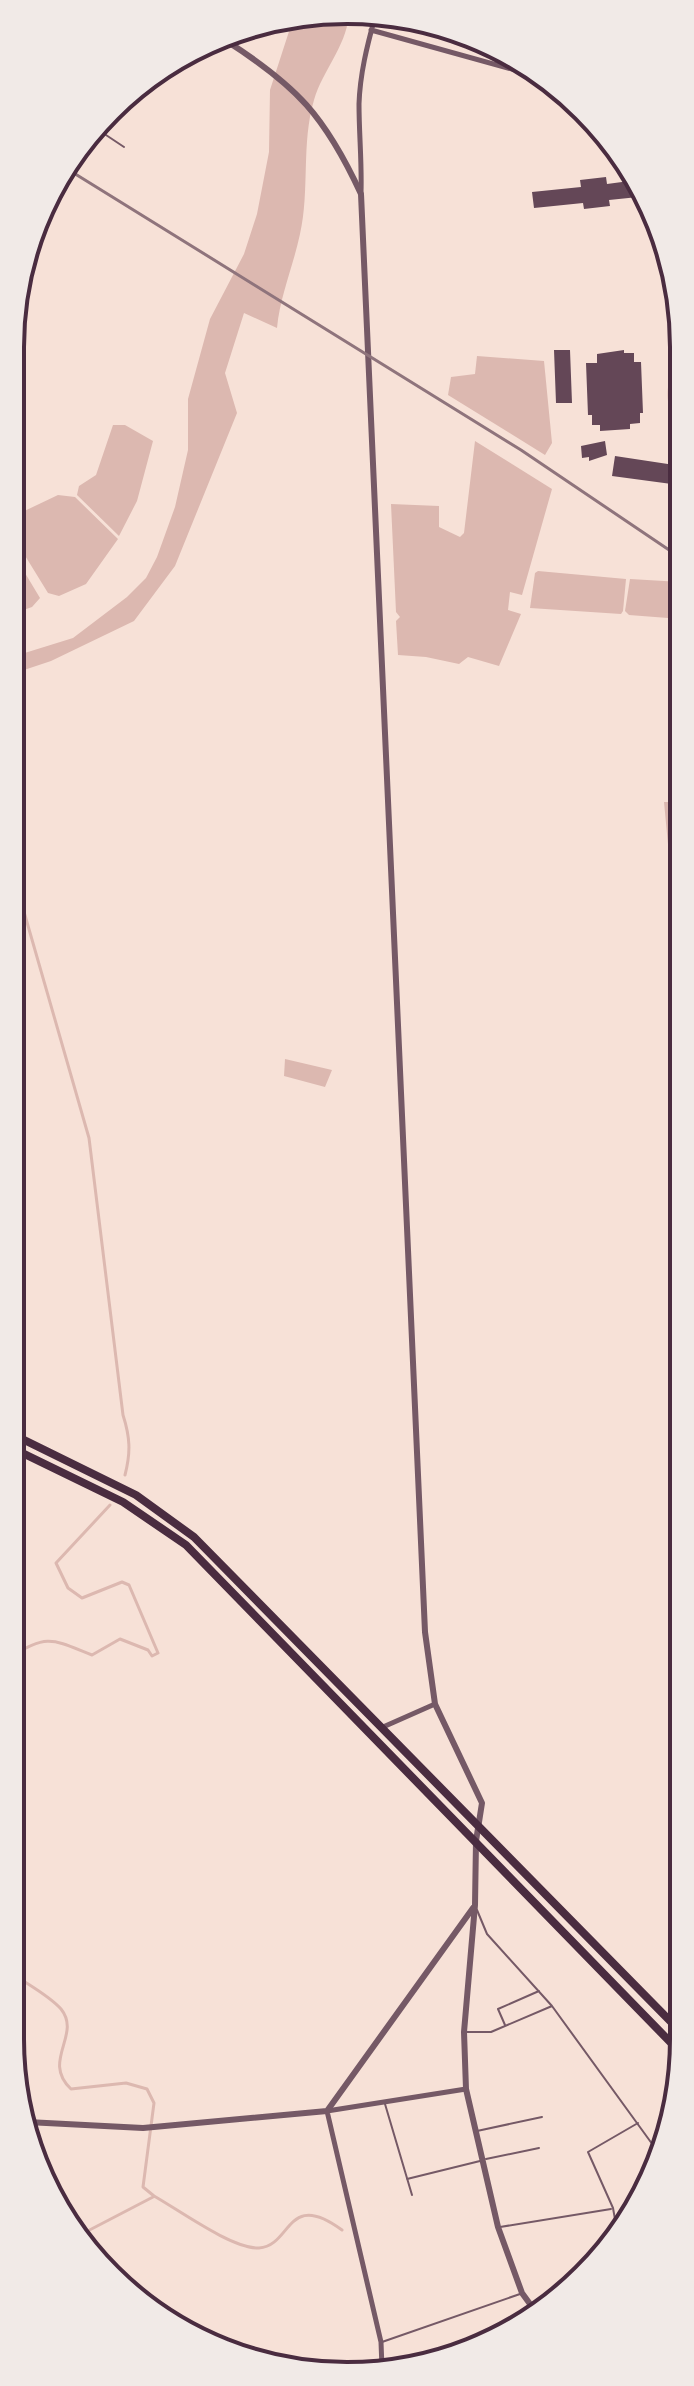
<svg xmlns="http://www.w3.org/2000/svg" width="694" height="2386" font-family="Rubik,sans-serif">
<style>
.green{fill:#ebcfc5}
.water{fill:#dcb8b0}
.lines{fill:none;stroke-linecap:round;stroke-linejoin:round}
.stream{stroke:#dcb8b0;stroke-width:3}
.building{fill:#644757}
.service{stroke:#755966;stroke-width:2}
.minor{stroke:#755966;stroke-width:5}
.tertiary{stroke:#755966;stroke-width:6}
.primary{stroke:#4a2c40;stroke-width:8}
.rail{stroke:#8f747c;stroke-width:3}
.rim{fill:none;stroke:#4a2c40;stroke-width:4}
</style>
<rect width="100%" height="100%" fill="#f7e1d7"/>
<!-- green -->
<path class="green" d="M 681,369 L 681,421 C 663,406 662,383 681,369 Z"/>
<!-- water -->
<path class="water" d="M 294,16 L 349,16 C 345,48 323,70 314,100 C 301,144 310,190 300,234 C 293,267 280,296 277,328 L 244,313 L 225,373 L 237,413 L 175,566 L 134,621 L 51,661 L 15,673 L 15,656 L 73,638 L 127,597 L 146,578 L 157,557 L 175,507 L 188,450 L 188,399 L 210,319 L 244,254 L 257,214 L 269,152 L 270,90 Z
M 477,356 L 544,361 L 552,443 L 545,455 L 448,395 L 451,377 L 475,374 Z
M 113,425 L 125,425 L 153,441 L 137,501 L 119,536 L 77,495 L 79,486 L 96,475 Z
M 475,441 L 552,489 L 522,595 L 510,592 L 508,610 L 521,614 L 499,666 L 468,657 L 459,664 L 426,657 L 398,655 L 396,621 L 400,617 L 396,612 L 391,504 L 439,506 L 439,527 L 460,537 L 464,533 Z
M 58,495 L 75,497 L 118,539 L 86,584 L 59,596 L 48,593 L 16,541 L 16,515 Z
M 16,558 L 40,598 L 32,607 L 15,613 Z
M 538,571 L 626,579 L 623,611 L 621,614 L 530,608 L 535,573 Z
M 630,579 L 681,582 L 681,619 L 629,615 L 625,611 Z
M 664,802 L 680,802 L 680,874 L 671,876 Z
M 285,1059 L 332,1070 L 325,1087 L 284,1076 Z"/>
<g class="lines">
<!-- stream -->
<path class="stream" d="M 14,877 L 89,1138 L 123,1415 C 130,1437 131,1452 125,1475
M 11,1657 C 47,1633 54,1640 92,1655 L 120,1639 L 148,1650 L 152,1656 L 158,1653 L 129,1585 L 122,1582 L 82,1598 L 68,1588 L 56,1563 L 110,1505
M 10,1972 C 25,1983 49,1995 61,2009 C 82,2035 41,2061 71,2089 L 126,2083 L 147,2089 L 154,2103 L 143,2187 L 154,2196 C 179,2210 232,2249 259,2248 C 292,2246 286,2189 342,2230
M 78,2236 L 153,2197"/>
</g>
<!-- building -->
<path class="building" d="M 606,177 L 607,184 L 637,180 L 648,196 L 609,200 L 610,206 L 584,209 L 583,203 L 534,208 L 532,192 L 581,187 L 580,180 Z
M 676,328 L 681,328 L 681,347 L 676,347 Z
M 554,350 L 570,350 L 572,403 L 556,403 Z
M 624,350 L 624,353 L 634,353 L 634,362 L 641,362 L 643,413 L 640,413 L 640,423 L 630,424 L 630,429 L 600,431 L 600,425 L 592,425 L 592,415 L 588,415 L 586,363 L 597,363 L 597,354 Z
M 605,441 L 607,455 L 589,461 L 589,457 L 582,458 L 581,446 Z
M 615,456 L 681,466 L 679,485 L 612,476 Z"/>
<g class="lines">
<!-- service -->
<path class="service" d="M 97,129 L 124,147
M 477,1910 L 487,1934 L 552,2006 L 658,2152
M 505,2025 L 498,2009 L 539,1991
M 465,2032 L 491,2032 L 552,2006
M 385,2104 L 412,2195
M 477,2131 L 542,2117
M 486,2159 L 539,2148
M 407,2179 L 480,2161
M 500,2227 L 611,2209
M 618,2236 L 613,2208 L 588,2152 L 638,2123
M 532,2304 L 593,2260
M 382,2342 L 520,2294"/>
<!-- minor -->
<path class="minor" d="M 371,30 L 544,78
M 146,80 L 155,71
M 361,193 C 362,163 359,134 359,104 C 360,74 367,46 375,17
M 383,1727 L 435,1704
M 382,2368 L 381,2342 L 327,2111 L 466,2089"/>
<!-- tertiary -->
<path class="tertiary" d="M 225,40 C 297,86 325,116 361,194 L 425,1632 L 435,1704 L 482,1803 L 476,1841 L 475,1905 L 464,2032 L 466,2089 L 498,2227 L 522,2293 L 538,2315
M 27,2122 L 143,2128 L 327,2111 L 473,1908"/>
<!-- primary -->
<path class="primary" d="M 12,1434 L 136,1495 L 194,1537 L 678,2029
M 12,1448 L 123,1502 L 186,1545 L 678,2050"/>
<!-- rail -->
<path class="rail" d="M 64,167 L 521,450 L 681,558"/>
</g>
<!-- crop -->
<path d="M0 0H694V2386H0ZM347 24H347A323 323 0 0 1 670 347V2039A323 323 0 0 1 347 2362H347A323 323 0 0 1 24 2039V347A323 323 0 0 1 347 24Z" fill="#f1eae7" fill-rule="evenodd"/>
<path class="rim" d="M347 24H347A323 323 0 0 1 670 347V2039A323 323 0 0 1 347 2362H347A323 323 0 0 1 24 2039V347A323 323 0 0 1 347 24Z"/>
</svg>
